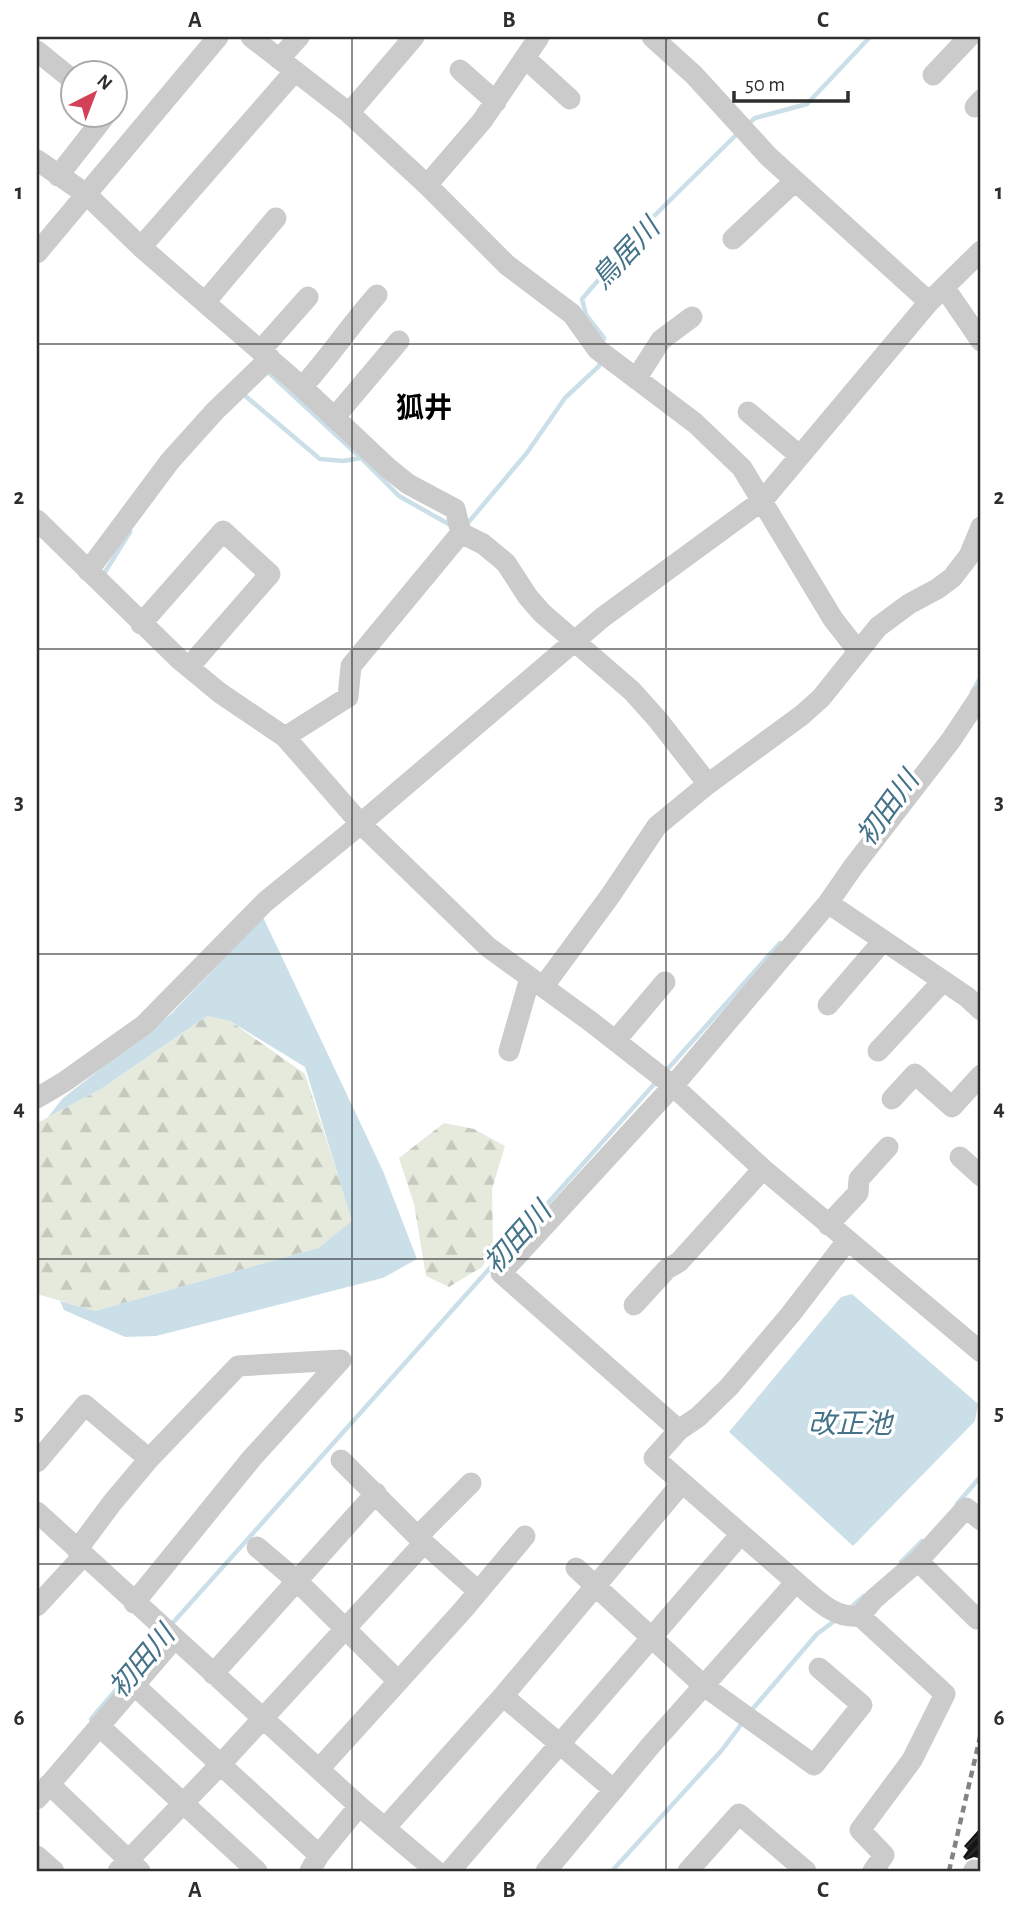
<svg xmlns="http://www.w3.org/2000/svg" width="1018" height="1908" font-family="'Alegreya Sans','Noto Sans JP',sans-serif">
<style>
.forest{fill:url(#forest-firs)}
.water{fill:#cbdfe8}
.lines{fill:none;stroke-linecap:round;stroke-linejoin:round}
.stream{stroke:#cbdfe8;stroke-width:4.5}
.building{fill:url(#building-hatch)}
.minor{stroke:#cbcbcb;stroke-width:21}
.rail{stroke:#838383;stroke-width:4.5;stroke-dasharray:7 5;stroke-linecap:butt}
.grid{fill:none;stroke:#2e2e2e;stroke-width:2;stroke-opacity:0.55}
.labels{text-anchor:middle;stroke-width:7;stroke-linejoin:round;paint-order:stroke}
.water-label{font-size:28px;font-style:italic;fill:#447288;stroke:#fff}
.neighbourhood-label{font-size:28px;font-weight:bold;fill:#000;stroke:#fff}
.neatline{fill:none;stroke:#2e2e2e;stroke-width:2.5}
.grid-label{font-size:23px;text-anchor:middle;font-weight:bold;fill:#2e2e2e}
</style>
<defs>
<pattern id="forest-firs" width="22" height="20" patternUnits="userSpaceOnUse" patternTransform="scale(1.75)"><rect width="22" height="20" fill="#e5eadd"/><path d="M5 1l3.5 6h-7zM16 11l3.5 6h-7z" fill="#c5c9be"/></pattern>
<pattern id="building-hatch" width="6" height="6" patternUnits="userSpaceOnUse" patternTransform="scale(1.75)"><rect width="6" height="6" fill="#151515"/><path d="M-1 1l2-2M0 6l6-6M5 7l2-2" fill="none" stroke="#2f2f2f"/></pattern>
</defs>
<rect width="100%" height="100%" fill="#fff"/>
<!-- forest -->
<path class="forest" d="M 207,1016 L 230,1021 L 305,1074 L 353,1221 L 318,1248 L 95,1311 L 37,1294 L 37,1123 L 101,1089 Z
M 444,1123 L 474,1129 L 505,1146 L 492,1189 L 493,1248 L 482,1267 L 449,1287 L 426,1276 L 414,1204 L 399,1158 Z"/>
<!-- water -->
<path class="water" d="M 263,917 L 383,1171 L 417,1259 L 383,1278 L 156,1336 L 125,1337 L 64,1310 L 60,1301 L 95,1311 L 318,1248 L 352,1221 L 305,1067 L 230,1021 L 207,1016 L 101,1089 L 48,1117 L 63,1098 L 171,1014 Z
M 852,1294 L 978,1404 L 975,1421 L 853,1546 L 729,1432 L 841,1297 Z"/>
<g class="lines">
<!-- stream -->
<path class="stream" d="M 748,124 L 755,118 L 807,104 L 870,37
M 602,345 L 604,338 L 586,315 L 582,299 L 650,220 L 739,132
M 267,371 L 361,458
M 243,394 L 320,459 L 343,461 L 361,458 L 399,496 L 452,526
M 467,524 L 526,454 L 565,398 L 599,366 L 600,361
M 101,573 L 105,572 L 130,532
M 972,692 L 981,677
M 665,1072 L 780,943
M 957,1504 L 981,1476
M 901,1562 L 922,1541
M 849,1609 L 864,1596
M 170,1626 L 657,1081
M 750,1712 L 817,1634 L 837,1619
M 91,1719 L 163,1635
M 612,1871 L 722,1750 L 743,1722"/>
</g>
<!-- building -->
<path class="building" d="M 981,1827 L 981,1859 L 974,1857 L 966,1860 L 963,1857 L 968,1850 L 964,1846 Z"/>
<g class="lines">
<!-- minor -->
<path class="minor" d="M 251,37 L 349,113 L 427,185 L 507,265 L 572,314 L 597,349 L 695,423 L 742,468 L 833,619 L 858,651
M 652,37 L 694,75 L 768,156 L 929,302
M 37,51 L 74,81
M 525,58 L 570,99
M 279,59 L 299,37
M 460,70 L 496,102
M 933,75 L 969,37
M 975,107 L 981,100
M 349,113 L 414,37
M 37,160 L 86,194 L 141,247 L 302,387 L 388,468 L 408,484 L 455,509 L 461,533
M 58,176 L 105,116
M 427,185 L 482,121 L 539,37
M 733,239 L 795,181
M 141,247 L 295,71
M 37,253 L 218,37
M 944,287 L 981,341
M 206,301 L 276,218
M 261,350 L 308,297
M 636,379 L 661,340 L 692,317
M 302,387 C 329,358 350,325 377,295
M 748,412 L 800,456
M 334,418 L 399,341
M 37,520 L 180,660 L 220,693 L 285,737 L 360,823 L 488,947 L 590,1021 L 673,1086 L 763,1169 L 981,1352
M 88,571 L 170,461 L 215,411 L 270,358
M 141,624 L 223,531 L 270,574 L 189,667
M 285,737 L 348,697 L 351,666 L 461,533 L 483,544 L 506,563 L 528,597 L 542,613 L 632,691 L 658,720 L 708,784
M 828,903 L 967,997 L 981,1010
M 543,987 L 610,896 L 657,826 L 708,784 L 802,715 L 821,698 L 878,627 L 909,604 L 937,589 L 952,578 L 969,556 L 981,527
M 828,1005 L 883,941
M 616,1040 L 665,982
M 509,1051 L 530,978
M 878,1051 L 943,981
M 37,1098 L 64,1082 L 144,1025 L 265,902 L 346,836 L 603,617 L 763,500 L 929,302 L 981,251
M 892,1099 L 915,1074 L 952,1107 L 981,1075
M 960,1157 L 981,1176
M 828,1225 L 858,1193 L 859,1179 L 888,1147
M 634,1305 L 667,1269 L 679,1262 L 763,1169
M 679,1430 L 501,1273 L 673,1086 L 828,903 L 853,867 L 951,740 L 981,695
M 37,1462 L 85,1405 L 149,1459 L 238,1366 L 341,1360
M 37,1512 L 359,1806 L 436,1871
M 418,1536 L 471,1483
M 424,1543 L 478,1591
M 257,1547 L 297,1581 L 398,1681
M 77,1550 L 112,1503 L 149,1459
M 918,1561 L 977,1619
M 576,1568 L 704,1686 L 814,1765 L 862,1705 L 819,1668
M 796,1582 C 815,1598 833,1619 860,1616 L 874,1599 L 918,1561 L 966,1508 L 981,1520
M 134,1603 L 252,1458 L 341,1360
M 37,1606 L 83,1556
M 860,1616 L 945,1694 L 912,1760 L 860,1830 L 884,1855 L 873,1871
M 213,1674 L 376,1493
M 134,1685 L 319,1855
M 503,1696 L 614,1790
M 99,1726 L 257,1871
M 319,1769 L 463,1610 L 525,1536
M 49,1784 L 140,1871
M 37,1799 L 174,1639
M 385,1828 L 503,1696 L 682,1483
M 37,1856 L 54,1871
M 974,1870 L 976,1871
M 118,1871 L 220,1765 L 424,1543 L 341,1460
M 310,1871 L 319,1855 L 359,1806
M 450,1871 L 741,1534
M 546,1871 L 651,1745 L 796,1582 L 654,1458 L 679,1430 L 698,1417 L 729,1387 L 790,1315 L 847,1241
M 688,1871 L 739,1814 L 806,1871"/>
<!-- rail -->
<path class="rail" d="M 949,1871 L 981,1733"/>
</g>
<!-- grid -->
<path class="grid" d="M 352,37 L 352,1871M 666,37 L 666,1871M 37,344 L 981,344M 37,649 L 981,649M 37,954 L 981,954M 37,1259 L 981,1259M 37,1564 L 981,1564"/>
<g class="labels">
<!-- water labels -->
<g class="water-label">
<text transform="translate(625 253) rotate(-47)" y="10">鳥居川</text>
<text transform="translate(887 808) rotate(-54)" y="10">初田川</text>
<text transform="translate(517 1237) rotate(-48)" y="10">初田川</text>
<text x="850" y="1433">改正池</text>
<text transform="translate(141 1661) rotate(-50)" y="10">初田川</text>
</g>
<!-- neighbourhood labels -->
<g class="neighbourhood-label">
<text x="424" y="417">狐井</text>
</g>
</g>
<!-- border -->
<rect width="1018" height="1908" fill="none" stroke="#ffffff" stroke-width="77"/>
<!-- north arrow -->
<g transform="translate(94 94) rotate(42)"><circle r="33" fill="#ffffff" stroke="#ababab" stroke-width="2"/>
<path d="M0-5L12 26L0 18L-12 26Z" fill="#d34156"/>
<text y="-10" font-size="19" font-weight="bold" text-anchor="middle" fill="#2e2e2e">N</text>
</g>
<!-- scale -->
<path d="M734 91v10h114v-10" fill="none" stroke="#2e2e2e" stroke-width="3.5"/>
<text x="745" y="91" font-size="21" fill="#2e2e2e" stroke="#ffffff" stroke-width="5" paint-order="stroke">50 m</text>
<rect x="38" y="38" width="941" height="1832" class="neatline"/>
<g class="grid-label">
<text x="195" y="27">A</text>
<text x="509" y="27">B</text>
<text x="823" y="27">C</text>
<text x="19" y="199">1</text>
<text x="999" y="199">1</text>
<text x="19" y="504">2</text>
<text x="999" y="504">2</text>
<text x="19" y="809">3</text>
<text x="999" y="809">3</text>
<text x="19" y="1115">4</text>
<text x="999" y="1115">4</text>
<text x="19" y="1420">5</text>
<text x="999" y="1420">5</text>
<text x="19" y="1725">6</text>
<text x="999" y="1725">6</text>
<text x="195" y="1897">A</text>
<text x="509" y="1897">B</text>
<text x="823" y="1897">C</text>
</g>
</svg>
